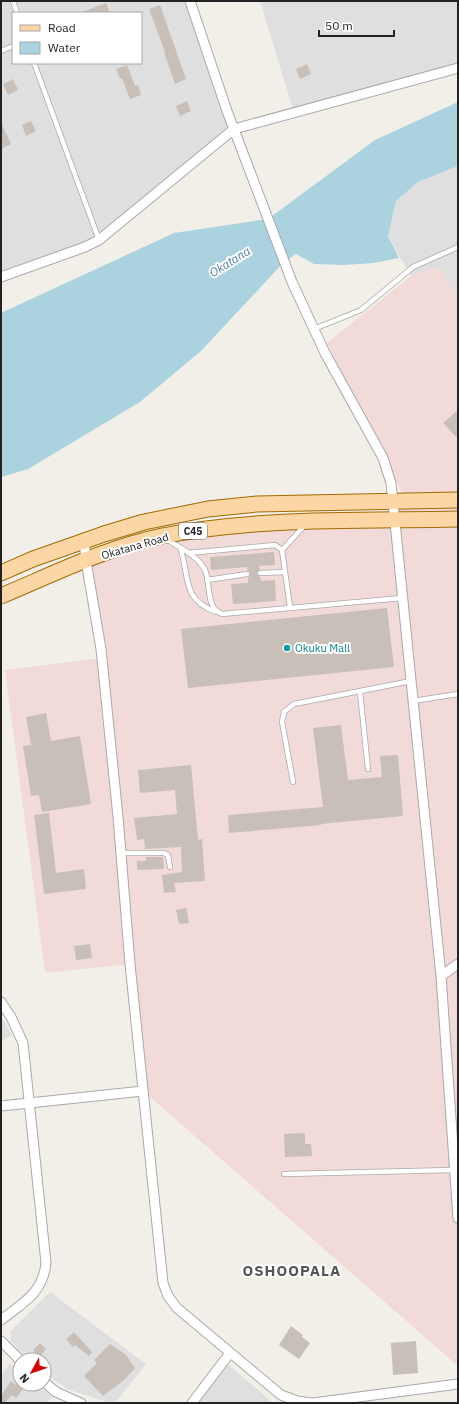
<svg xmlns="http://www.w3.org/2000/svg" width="459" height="1404" font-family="'IBM Plex Sans',sans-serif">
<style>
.residential{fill:#e0dfdf;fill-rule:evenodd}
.commercial{fill:#f2dad9}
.water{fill:#aad3df}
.building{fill:#c7bfb8}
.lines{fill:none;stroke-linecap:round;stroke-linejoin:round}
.service-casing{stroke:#a9a9a9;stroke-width:6}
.minor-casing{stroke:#a9a9a9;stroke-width:11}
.primary-casing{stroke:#a06b00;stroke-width:17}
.service{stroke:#fff;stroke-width:4.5}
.minor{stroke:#fff;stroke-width:9}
.primary{stroke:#fcd6a4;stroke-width:15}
.culture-dot{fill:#0f9aa8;stroke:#fff;stroke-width:1.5}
.labels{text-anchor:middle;stroke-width:4;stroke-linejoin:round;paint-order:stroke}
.shield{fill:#fff;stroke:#646464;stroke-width:1}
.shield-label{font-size:10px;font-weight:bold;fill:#222}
.street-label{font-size:11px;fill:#222;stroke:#fff}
.culture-label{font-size:11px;fill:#0d838f;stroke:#fff;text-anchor:start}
.water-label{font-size:12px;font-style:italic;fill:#4a7aab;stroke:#fff}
.district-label{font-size:15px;font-weight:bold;letter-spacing:1px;fill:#555;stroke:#fff}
</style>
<rect width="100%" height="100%" fill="#f2efe9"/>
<!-- residential -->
<path class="residential" d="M 1,1 L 190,1 L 234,129 L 99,240 L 1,277 ZM 13,13 L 141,13 L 141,63 L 13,63 Z
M 260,1 L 458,1 L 458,68 L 294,113 Z
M 458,166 L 458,297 L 439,268 L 411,276 L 388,236 L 396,201 L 418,182 Z
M 1,1017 L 12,1035 L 1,1041 Z
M 50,1292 L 146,1364 L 115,1403 L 110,1403 L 67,1389 L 44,1372 L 44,1360 L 28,1360 L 11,1341 L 10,1332 Z
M 224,1361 L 273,1403 L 192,1403 Z
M 10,1364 L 20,1371 L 20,1384 L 36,1384 L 52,1397 L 47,1403 L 1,1403 L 1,1376 Z"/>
<!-- commercial -->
<path class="commercial" d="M 439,267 L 458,297 L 458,1366 L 143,1091 L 130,964 L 45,973 L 5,670 L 101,658 L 87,562 L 175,537 L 395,520 L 402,492 L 327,343 L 411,276 Z"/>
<!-- water -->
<path class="water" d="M 458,102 L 458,166 L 418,182 L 396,201 L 388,236 L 399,258 L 374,263 L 344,265 L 314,264 L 296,254 L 284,262 L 201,351 L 140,402 L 28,469 L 1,477 L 1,313 L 174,233 L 268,219 L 375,140 Z"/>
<!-- building -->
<path class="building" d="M 106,3 L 110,13 L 82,13 L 82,12 Z
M 160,5 L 186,79 L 175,84 L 164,52 L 165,52 L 149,9 Z
M 307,64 L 311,74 L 300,79 L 296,69 Z
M 127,65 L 135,86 L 138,85 L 141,95 L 130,99 L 122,78 L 120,79 L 116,69 Z
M 13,79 L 18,90 L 8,95 L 3,84 Z
M 187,101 L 191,111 L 180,116 L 176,106 Z
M 31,121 L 36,131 L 26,136 L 22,125 Z
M 1,123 L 11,144 L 1,149 Z
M 458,410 L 458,439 L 443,423 Z
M 274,552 L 275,565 L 259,566 L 260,569 L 256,574 L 260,577 L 261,581 L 275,580 L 276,601 L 233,604 L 231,584 L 248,583 L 248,578 L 250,576 L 250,572 L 247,570 L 247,567 L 211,570 L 210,557 Z
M 387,608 L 394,667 L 188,688 L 181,629 Z
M 46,713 L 51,741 L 80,736 L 91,804 L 42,812 L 39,795 L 31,796 L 23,746 L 31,745 L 26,717 Z
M 341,725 L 348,780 L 382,777 L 380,756 L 398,755 L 403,816 L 321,824 L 321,825 L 229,833 L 228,815 L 323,807 L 313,728 Z
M 191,765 L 198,840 L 202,839 L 205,881 L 174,883 L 176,892 L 164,893 L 162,875 L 182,872 L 181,847 L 145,849 L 144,839 L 137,840 L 134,818 L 177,814 L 175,790 L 140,793 L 138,770 Z
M 49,813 L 56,873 L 84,869 L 86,889 L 44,894 L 34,815 Z
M 146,857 L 163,857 L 164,869 L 137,870 L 137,861 L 146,861 Z
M 186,908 L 189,923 L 179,924 L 176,910 Z
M 90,944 L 92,958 L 76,960 L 74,946 Z
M 305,1133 L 305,1144 L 311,1144 L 312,1156 L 285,1157 L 284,1134 Z
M 291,1326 L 303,1335 L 302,1337 L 310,1343 L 299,1359 L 279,1345 Z
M 74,1332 L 92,1352 L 89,1356 L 75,1345 L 73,1347 L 66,1339 Z
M 416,1341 L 418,1373 L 393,1375 L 391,1343 Z
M 40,1343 L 46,1349 L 39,1357 L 33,1350 Z
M 110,1344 L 126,1355 L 135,1368 L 124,1380 L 103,1396 L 84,1376 L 97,1363 L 94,1360 Z
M 11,1381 L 16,1385 L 17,1382 L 24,1388 L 16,1398 L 12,1395 L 5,1403 L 1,1403 L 1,1396 Z"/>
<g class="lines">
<defs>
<path id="service" d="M 13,1 L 17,13
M 1,51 L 13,46
M 34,63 L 99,240
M 314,329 L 361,310 L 413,267 L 458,247
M 166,539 C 179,547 198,556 205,570 C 211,583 205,608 222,614 L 402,598
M 180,547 C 190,577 181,599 216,612
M 282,550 L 305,525
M 188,553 L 275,545 L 282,550 L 290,607
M 260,573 L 285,572
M 207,580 L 247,574
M 360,692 L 368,769
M 413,701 L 458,694
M 293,782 L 282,722 L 284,712 L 294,704 L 411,681
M 121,853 L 164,853 L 168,855 L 170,867
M 284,1174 L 453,1170"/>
<path id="minor" d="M 190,1 L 227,111 L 292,282 L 325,353 L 383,458 L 391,483 L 441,976 L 458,1218
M 1,277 L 85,247 L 99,240 L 234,129 L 458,68
M 84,540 L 86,561 L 101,649 L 118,817 L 130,964 L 163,1283 L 168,1296 L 177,1308 L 281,1395 L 297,1401 L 312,1403
M 441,976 L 458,964
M 1,1002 L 11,1017 L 23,1043 L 46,1263 C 43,1293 23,1303 1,1320
M 1,1106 L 143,1091
M 1,1341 L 20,1360
M 44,1382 L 56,1392 L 81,1403
M 192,1403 L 230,1353
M 313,1403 L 458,1384"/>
<path id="primary" d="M 1,573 L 33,559 L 104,534 L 144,522 L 208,509 L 257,504 L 458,500
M 1,596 C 51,575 108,547 162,536 C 260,517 359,521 458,519"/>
</defs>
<!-- service casing -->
<use href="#service" class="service-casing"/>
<!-- minor casing -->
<use href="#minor" class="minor-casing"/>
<!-- primary casing -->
<use href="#primary" class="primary-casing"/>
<!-- service -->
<use href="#service" class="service"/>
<!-- minor -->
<use href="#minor" class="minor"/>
<!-- primary -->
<use href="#primary" class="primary"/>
</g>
<!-- markers -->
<circle class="culture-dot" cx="287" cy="648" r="4"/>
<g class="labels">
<!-- shield labels -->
<rect class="shield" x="179" y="523" width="28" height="16" rx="3"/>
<g class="shield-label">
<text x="193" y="535">C45</text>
</g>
<!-- street labels -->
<g class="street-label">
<text transform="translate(135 546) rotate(-16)" y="4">Okatana Road</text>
</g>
<!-- culture labels -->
<g class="culture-label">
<text x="295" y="652">Okuku Mall</text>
</g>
<!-- water labels -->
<g class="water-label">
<text transform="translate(230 262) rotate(-32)" y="4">Okatana</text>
</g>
<!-- district labels -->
<g class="district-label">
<text x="292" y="1276">OSHOOPALA</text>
</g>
</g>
<!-- border -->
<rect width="459" height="1404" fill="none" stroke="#222222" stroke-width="4"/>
<!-- legend -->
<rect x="12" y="12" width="130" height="52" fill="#ffffff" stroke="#a7a7a7"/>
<rect x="20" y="25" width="20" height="6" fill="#fcd6a4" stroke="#a7a7a7"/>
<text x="48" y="32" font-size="12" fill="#222222">Road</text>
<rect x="20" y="42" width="20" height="12" fill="#aad3df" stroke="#a7a7a7"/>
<text x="48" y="52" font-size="12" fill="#222222">Water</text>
<!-- north arrow -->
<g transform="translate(32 1372) rotate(230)"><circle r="19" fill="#ffffff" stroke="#a7a7a7"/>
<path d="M0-3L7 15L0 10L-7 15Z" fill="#d40000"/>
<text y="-6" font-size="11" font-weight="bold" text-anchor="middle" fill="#222222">N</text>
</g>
<!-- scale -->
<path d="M319 30v6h75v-6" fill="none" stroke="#222222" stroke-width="2"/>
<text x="325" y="30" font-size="12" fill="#222222" stroke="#ffffff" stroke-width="3" paint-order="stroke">50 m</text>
</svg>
